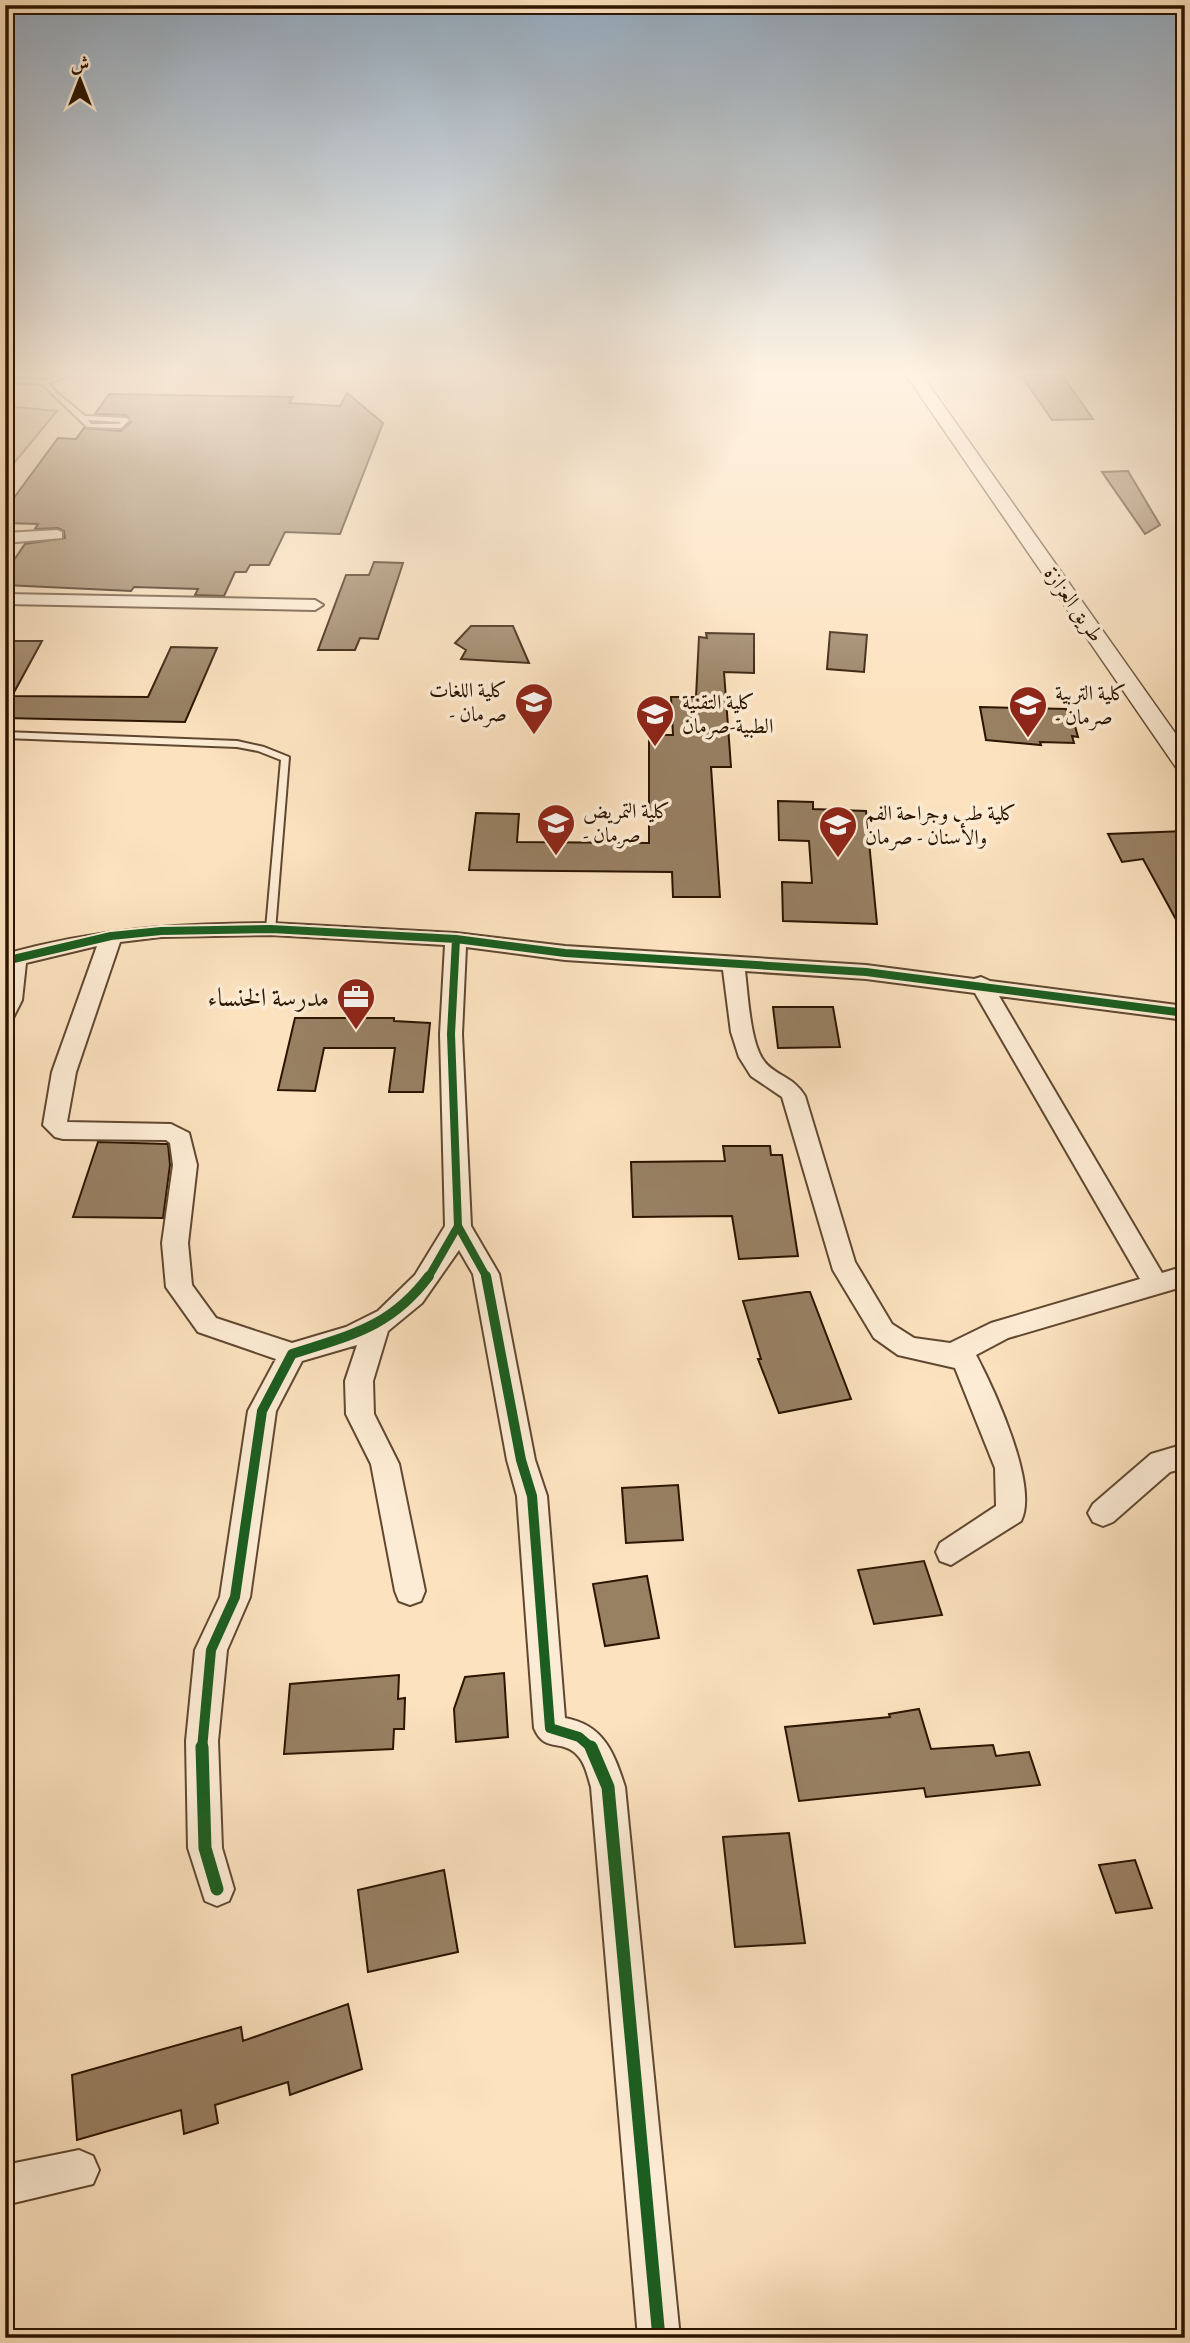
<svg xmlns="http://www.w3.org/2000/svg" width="1190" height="2343" font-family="'EB Garamond',Amiri,serif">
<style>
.green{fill:#d9bf9f;stroke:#826a50;stroke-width:2}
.building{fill:#988063;stroke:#2c1500;stroke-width:2}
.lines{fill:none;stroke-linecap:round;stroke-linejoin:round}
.service-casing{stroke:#604830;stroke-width:4}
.minor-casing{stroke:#604830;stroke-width:4}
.tertiary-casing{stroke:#604830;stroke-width:3}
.service{fill:#fdecd5;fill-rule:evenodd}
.minor{fill:#fdecd5;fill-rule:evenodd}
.tertiary{fill:#fdecd5;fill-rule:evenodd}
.cycleway-far2-casing{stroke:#fdecd5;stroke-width:12}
.cycleway-far1-casing{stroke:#fdecd5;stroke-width:15}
.cycleway-casing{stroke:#fdecd5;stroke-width:18}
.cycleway-far2{stroke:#1b5e20;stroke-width:8}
.cycleway-far1{stroke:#1b5e20;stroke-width:10}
.cycleway{stroke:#1b5e20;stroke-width:13}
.labels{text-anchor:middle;stroke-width:7;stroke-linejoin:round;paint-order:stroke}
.far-street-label{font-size:21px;fill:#2c1500;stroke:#fdecd5}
.far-poi-label{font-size:21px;fill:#2c1500;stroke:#fdecd5;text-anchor:start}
.poi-label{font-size:26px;fill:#2c1500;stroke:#fdecd5;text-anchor:end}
</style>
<rect width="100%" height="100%" fill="#fce2bf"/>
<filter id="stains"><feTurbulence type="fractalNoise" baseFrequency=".00286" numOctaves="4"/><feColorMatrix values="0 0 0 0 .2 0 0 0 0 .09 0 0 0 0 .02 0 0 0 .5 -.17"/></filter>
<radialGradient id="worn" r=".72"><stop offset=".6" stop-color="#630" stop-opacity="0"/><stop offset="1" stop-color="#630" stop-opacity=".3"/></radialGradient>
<!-- green -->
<path class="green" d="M 5,406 L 57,411 L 5,474 Z"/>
<!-- building -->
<path class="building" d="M 1021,375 L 1062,375 L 1093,419 L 1052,420 Z
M 347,393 L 383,423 L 340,534 L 285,532 L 269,565 L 250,565 L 246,572 L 235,572 L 224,596 L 195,595 L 198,589 L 134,587 L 131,591 L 5,585 L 5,573 L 25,544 L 65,538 L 64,531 L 58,528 L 35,529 L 38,524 L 5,523 L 5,510 L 58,438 L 76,439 L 84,428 L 121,431 L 131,422 L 126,415 L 95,414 L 109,394 L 293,397 L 289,403 L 340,406 Z
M 1128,471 L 1160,525 L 1145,534 L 1102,472 Z
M 374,562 L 403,563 L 378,639 L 360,638 L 355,650 L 318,650 L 346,575 L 369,575 Z
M 471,626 L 513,626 L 529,663 L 461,659 L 466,650 L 455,643 Z
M 830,632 L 867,635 L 864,672 L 827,669 Z
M 706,633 L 754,634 L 754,673 L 724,672 L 731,767 L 711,767 L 720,897 L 673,897 L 672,872 L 469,870 L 476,813 L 519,814 L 517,842 L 649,843 L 649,735 L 673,735 L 671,697 L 696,697 L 699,637 L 707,638 Z
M 5,641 L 42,641 L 12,696 L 148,697 L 171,647 L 217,648 L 185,722 L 5,718 Z
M 980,707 L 1066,709 L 1068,715 L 1072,715 L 1078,737 L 1072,736 L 1074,743 L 1040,742 L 1041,745 L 986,740 Z
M 778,801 L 813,802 L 813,809 L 866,811 L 877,924 L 783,921 L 782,882 L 812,883 L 809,841 L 779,840 Z
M 1185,831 L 1185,936 L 1143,859 L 1122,862 L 1108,834 Z
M 773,1007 L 833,1007 L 840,1047 L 778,1048 Z
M 295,1018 L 394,1018 L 394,1021 L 430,1023 L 423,1092 L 389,1092 L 395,1048 L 324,1048 L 315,1091 L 278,1090 Z
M 98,1142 L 168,1144 L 170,1165 L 163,1218 L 73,1217 Z
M 723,1146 L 770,1146 L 771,1155 L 782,1155 L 798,1256 L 739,1259 L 732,1216 L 633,1217 L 631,1162 L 725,1161 Z
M 806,1292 L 810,1292 L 851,1399 L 779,1413 L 758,1359 L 761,1359 L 743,1301 Z
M 678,1485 L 683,1540 L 626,1543 L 622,1488 Z
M 924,1561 L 942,1615 L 874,1624 L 858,1570 Z
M 647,1576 L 659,1638 L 605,1646 L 593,1584 Z
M 504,1673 L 508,1737 L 456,1742 L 454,1709 L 465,1677 Z
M 399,1675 L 398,1699 L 405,1698 L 404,1729 L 394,1729 L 393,1749 L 284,1754 L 290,1684 Z
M 919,1709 L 931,1749 L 993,1745 L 996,1756 L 1029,1752 L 1040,1785 L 926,1797 L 924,1788 L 799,1801 L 785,1727 L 890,1717 L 889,1714 Z
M 789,1833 L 805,1943 L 735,1947 L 723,1837 Z
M 1135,1860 L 1152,1908 L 1116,1913 L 1099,1865 Z
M 444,1870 L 458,1952 L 368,1972 L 358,1890 Z
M 348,2004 L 362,2069 L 290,2095 L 288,2082 L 215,2105 L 218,2123 L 184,2134 L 181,2110 L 77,2140 L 72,2075 L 241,2027 L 243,2041 Z"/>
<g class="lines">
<defs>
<path id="service" d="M 61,375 L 71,375 L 48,383 L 57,393 L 85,416 L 126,418 L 129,420 L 121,428 L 87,427 L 42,384 L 5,382 L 5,378 L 44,380 ZM 88,420 L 121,422 L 119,424 L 91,424 Z
M 5,732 L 237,741 L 264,747 L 289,757 L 275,931 L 271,932 L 266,929 L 281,760 L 258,751 L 237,747 L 5,738 Z"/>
<path id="minor" d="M 57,530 L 62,532 L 62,538 L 5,543 L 5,533 Z
M 5,594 L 315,600 L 323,605 L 315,610 L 5,604 Z
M 271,923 L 456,933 L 565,946 L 866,965 L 974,979 L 981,977 L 990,981 L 1185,1006 L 1185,1020 L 999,996 L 1162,1273 L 1185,1266 L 1185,1286 L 1008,1338 L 976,1355 C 994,1389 1039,1486 1021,1521 L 951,1565 L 940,1561 L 936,1552 L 940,1543 L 996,1506 L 995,1468 L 955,1368 L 898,1355 L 874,1338 L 833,1270 L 782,1097 L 751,1076 L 739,1057 L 731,1032 L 723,970 L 565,960 L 466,947 L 462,1034 L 471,1226 L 499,1274 L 535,1460 L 547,1496 L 565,1718 C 604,1725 614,1753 625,1787 L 680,2338 L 638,2338 L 591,1787 C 587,1774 585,1761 574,1752 C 559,1740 544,1752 534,1728 L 517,1496 L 507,1460 L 473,1274 L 459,1250 L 422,1303 L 388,1331 L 373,1381 L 374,1414 L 399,1464 L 425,1591 L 421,1601 L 410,1605 L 399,1601 L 395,1591 L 371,1464 L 346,1414 L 345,1381 L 357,1345 L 302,1361 L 276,1411 L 250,1597 L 227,1650 L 218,1741 L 222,1848 L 234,1889 L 229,1901 L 217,1906 L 205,1901 L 188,1848 L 186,1741 L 195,1650 L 220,1597 L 248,1411 L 276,1359 L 198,1332 L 166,1287 L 162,1243 L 173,1165 L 170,1143 L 166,1140 L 63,1139 L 55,1137 L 43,1125 L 52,1072 L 97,946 L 26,963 L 22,1000 L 13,1018 L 5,1020 L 5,954 C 98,928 175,924 271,923 ZM 271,935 L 445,945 L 440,1034 L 445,1226 L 415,1275 L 378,1311 L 346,1327 L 292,1343 L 216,1318 L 192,1285 L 188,1243 L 197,1165 L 189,1133 L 171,1124 L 67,1122 L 76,1072 L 120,942 L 161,937 ZM 745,971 L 866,979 L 975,993 L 1140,1279 L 991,1323 L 950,1343 L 914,1338 L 892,1324 L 855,1262 L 805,1096 C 792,1075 775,1076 764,1061 C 750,1043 748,994 745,971 Z
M 1185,1444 L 1185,1468 L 1170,1472 L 1113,1522 L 1103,1526 L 1093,1522 L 1088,1513 L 1093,1504 L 1151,1454 Z
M 79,2150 L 93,2156 L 99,2170 L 93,2184 L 5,2205 L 5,2165 Z"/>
<path id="tertiary" d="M 906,375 L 922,375 L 1185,747 L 1185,771 L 1177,769 Z"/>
</defs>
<!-- service casing -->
<use href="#service" class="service-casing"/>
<!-- minor casing -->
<use href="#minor" class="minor-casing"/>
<!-- tertiary casing -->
<use href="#tertiary" class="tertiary-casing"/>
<!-- service -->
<use href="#service" class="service"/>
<!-- minor -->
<use href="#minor" class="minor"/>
<!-- tertiary -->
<use href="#tertiary" class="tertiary"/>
<defs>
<path id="cycleway-far2" d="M 5,961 L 111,936 L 161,931 L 271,929 L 456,939 L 565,953 L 866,972 L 1185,1013
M 458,1226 L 487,1278
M 428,1278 L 458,1226 L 451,1034 L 456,939"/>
<path id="cycleway-far1" d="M 486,1276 L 521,1460 L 532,1496 L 550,1728 L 579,1737 L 593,1749
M 202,1749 L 211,1650 L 235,1597 L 262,1411 L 292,1354 C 350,1335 390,1328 429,1276"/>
<path id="cycleway" d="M 202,1747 L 205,1848 L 217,1889
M 591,1747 L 608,1787 L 659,2338"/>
</defs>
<!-- cycleway-far2 casing -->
<use href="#cycleway-far2" class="cycleway-far2-casing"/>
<!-- cycleway-far1 casing -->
<use href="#cycleway-far1" class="cycleway-far1-casing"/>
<!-- cycleway casing -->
<use href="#cycleway" class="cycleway-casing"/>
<!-- cycleway-far2 -->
<use href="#cycleway-far2" class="cycleway-far2"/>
<!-- cycleway-far1 -->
<use href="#cycleway-far1" class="cycleway-far1"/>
<!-- cycleway -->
<use href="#cycleway" class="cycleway"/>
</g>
<!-- sky -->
<linearGradient id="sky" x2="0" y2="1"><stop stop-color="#93aabe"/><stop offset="0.53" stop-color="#fef2e2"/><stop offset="1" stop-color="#fef2e2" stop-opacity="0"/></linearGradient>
<rect width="1190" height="703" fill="url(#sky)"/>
<!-- icons -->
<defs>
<symbol id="university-pin" viewBox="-11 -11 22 30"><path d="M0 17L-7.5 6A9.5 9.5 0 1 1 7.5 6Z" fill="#8f2418" stroke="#fdecd5"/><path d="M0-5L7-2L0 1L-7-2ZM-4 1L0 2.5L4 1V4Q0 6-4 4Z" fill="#fff"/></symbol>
<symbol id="office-pin" viewBox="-11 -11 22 30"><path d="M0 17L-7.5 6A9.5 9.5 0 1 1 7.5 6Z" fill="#8f2418" stroke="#fdecd5"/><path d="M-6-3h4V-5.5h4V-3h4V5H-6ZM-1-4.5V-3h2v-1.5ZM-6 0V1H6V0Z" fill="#fff"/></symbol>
</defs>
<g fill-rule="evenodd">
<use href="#university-pin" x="512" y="680" width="44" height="60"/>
<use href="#university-pin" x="1006" y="683" width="44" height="60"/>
<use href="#university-pin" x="633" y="692" width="44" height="60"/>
<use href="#university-pin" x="534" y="801" width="44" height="60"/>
<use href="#university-pin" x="816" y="803" width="44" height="60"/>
<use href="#office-pin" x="334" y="975" width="44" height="60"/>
</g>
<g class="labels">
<!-- far-street labels -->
<g class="far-street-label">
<text transform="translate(1074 604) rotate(55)" y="7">طريق العزازة</text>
</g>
<!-- far-poi labels -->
<g class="far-poi-label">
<text x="507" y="697" text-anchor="end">كلية اللغات<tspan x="507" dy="24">- صرمان</tspan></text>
<text x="1055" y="700">كلية التربية<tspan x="1055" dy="24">- صرمان</tspan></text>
<text x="682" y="709">كلية التقنية<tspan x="682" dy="24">الطبية-صرمان</tspan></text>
<text x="583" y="818">كلية التمريض<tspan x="583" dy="24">- صرمان</tspan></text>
<text x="865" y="820">كلية طب وجراحة الفم<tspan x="865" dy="24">والأسنان - صرمان</tspan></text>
</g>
<!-- poi labels -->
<g class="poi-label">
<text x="329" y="1006">مدرسة الخنساء</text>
</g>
</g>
<!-- margin -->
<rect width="1190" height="2343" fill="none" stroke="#fce2bf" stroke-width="28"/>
<rect x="7" y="7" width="1176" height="2329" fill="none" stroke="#2c1500" stroke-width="3.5"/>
<rect x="14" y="14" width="1162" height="2315" fill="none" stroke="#2c1500" stroke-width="2"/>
<!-- north arrow -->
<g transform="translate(80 80)" stroke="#fdecd5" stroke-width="5" paint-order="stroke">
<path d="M0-5L12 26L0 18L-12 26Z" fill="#2c1500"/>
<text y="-10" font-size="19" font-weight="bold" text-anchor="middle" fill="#2c1500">ش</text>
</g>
<rect width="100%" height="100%" filter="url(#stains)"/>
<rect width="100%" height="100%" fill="url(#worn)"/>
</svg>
